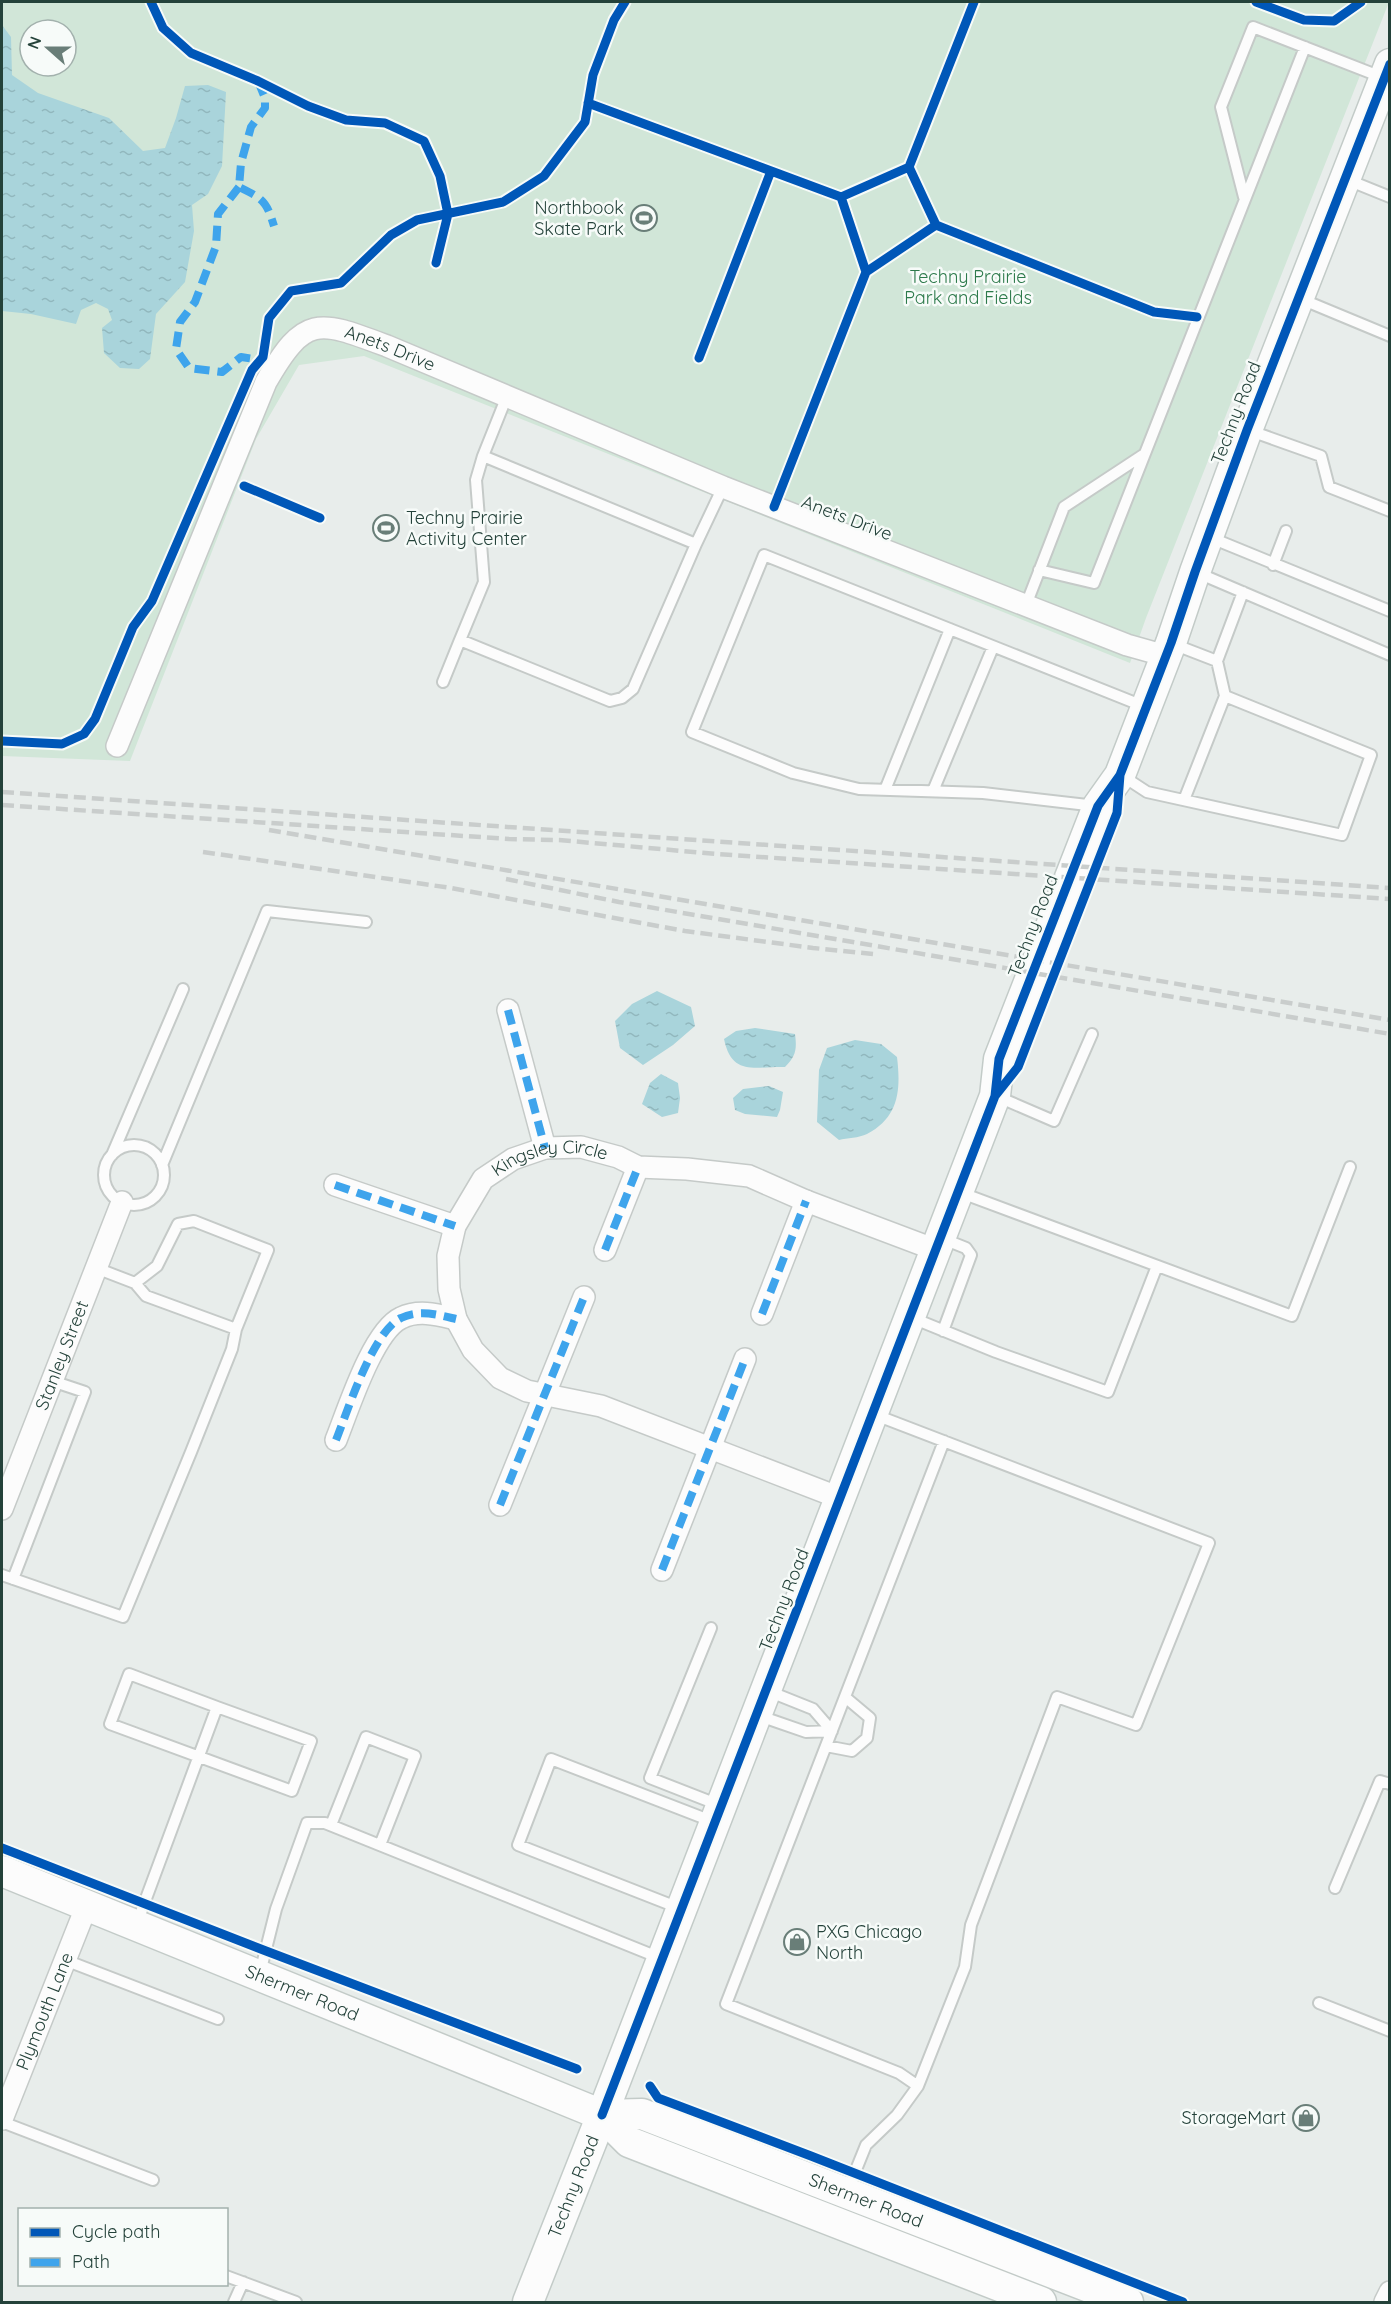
<svg xmlns="http://www.w3.org/2000/svg" width="1391" height="2304" font-family="Quicksand,sans-serif">
<style>
.park{fill:#d1e6d8;fill-rule:evenodd}
.water{fill:url(#water-ripples)}
.lines{fill:none;stroke-linecap:round;stroke-linejoin:round}
.lane-casing{stroke:#c5cac8;stroke-width:14}
.street-casing{stroke:#c5cac8;stroke-width:24}
.secondary-casing{stroke:#c3cbc8;stroke-width:33}
.lane{stroke:#fcfcfc;stroke-width:10}
.street{stroke:#fcfcfc;stroke-width:21}
.secondary{stroke:#fcfcfc;stroke-width:30}
.rail{stroke:#c9cdcc;stroke-width:4.5;stroke-dasharray:12 6;stroke-linecap:butt}
.quiet{stroke:#3ea4ec;stroke-width:8;stroke-dasharray:15 8;stroke-linecap:butt}
.cycleway-casing{stroke:#f7fbf9;stroke-width:13}
.cycleway{stroke:#0057b8;stroke-width:9}
.labels{text-anchor:middle;stroke-width:5;stroke-linejoin:round;paint-order:stroke}
.poi-label{font-size:18px;fill:#24423a;stroke:#f7fbf9;text-anchor:end}
.park-label{font-size:18px;fill:#2d7a4b;stroke:#f7fbf9}
.street-label{font-size:18px;fill:#24423a;stroke:#f7fbf9}
</style>
<defs>
<pattern id="water-ripples" width="26" height="14" patternUnits="userSpaceOnUse" patternTransform="scale(1.5)"><rect width="26" height="14" fill="#a9d4db"/><path d="M2 4q2-2 4 0t4 0M15 11q2-2 4 0t4 0" fill="none" stroke="#91b7bd"/></pattern>
</defs>
<rect width="100%" height="100%" fill="#e8edeb"/>
<!-- park -->
<path class="park" d="M 2,2 L 1389,2 L 1146,618 L 1130,663 L 364,356 L 299,365 L 256,439 L 130,761 L 2,756 ZM 30,30 L 66,30 L 66,66 L 30,66 Z"/>
<!-- water -->
<path class="water" d="M 2,25 L 11,37 L 12,75 L 38,93 L 109,118 L 143,151 L 165,148 L 176,118 L 185,86 L 208,85 L 226,92 L 222,166 L 208,194 L 192,205 L 194,231 L 185,282 L 156,314 L 150,359 L 139,369 L 120,368 L 104,353 L 102,328 L 112,320 L 108,309 L 96,303 L 81,310 L 76,324 L 31,314 L 2,311 Z
M 657,991 L 691,1007 L 695,1026 L 673,1045 L 643,1065 L 620,1048 L 615,1021 L 632,1004 Z
M 755,1028 L 795,1034 C 797,1049 796,1056 785,1067 C 755,1066 732,1077 724,1039 L 736,1031 Z
M 855,1040 L 881,1044 L 897,1057 C 901,1090 899,1117 867,1134 C 859,1138 847,1138 839,1140 L 817,1122 L 819,1070 L 827,1048 Z
M 661,1074 L 678,1083 L 680,1098 L 678,1113 L 662,1117 L 642,1104 L 650,1083 Z
M 769,1086 L 783,1092 L 780,1110 L 777,1117 L 745,1114 L 735,1110 L 733,1098 L 743,1089 Z"/>
<g class="lines">
<defs>
<path id="lane" d="M 1348,180 L 1390,197
M 1244,197 L 1221,107 L 1253,27 L 1384,78
M 1301,299 L 1390,336
M 507,396 L 483,456 L 696,544 L 723,487
M 1248,430 L 1321,456 L 1329,487 L 1390,511
M 483,456 L 476,480 L 484,582 L 460,640 L 610,701 L 622,698 L 633,689 L 696,544
M 1209,537 L 1390,611
M 1273,565 L 1286,531
M 1039,570 L 1094,583 L 1305,47
M 1198,573 L 1390,655
M 1026,605 L 1064,507 L 1143,455
M 1217,661 L 1243,592
M 443,682 L 460,640
M 1121,775 L 1147,792 L 1342,835 L 1371,755 L 1225,696 L 1217,661 L 1173,644
M 885,790 L 950,629
M 933,791 L 993,647
M 1184,800 L 1225,696
M 1096,806 L 983,793 L 859,789 L 793,773 L 692,732 L 764,555 L 1143,706
M 996,1096 L 1054,1121 L 1092,1034
M104 1175a30 30 0 1 1 60 0a30 30 0 1 1-60 0Z
M 112,1155 L 183,989
M 162,1165 L 267,911 L 366,922
M 959,1192 L 1292,1316 L 1350,1167
M 941,1238 L 966,1248 L 971,1255 L 943,1331
M 96,1268 L 135,1283 L 146,1296 L 236,1329
M 910,1317 L 996,1352 L 1108,1392 L 1157,1266
M 2,1575 L 123,1617 L 191,1452 L 232,1349 L 236,1329 L 268,1250 L 194,1221 L 178,1224 L 157,1266 L 135,1283
M 13,1579 L 85,1392 L 52,1381
M 711,1628 L 650,1778 L 719,1805
M 757,1715 L 806,1732 L 832,1731 L 813,1709 L 768,1691
M 826,1746 L 852,1751 L 867,1738 L 870,1718 L 845,1697
M 331,1825 L 366,1737 L 415,1756 L 380,1845
M 1335,1888 L 1380,1781 L 1390,1784
M 679,1908 L 518,1845 L 551,1759 L 714,1822
M 137,1924 L 144,1904 L 217,1707 L 311,1741 L 292,1791 L 110,1724 L 129,1674 L 217,1707
M 65,1960 L 218,2019
M 260,1973 L 276,1909 L 307,1823 L 325,1823 L 660,1958
M 1319,2003 L 1390,2031
M 918,2086 L 899,2073 L 726,2004 L 944,1441
M 2,2122 L 153,2180
M 847,2192 L 866,2145 L 897,2115 L 918,2086 L 965,1967 L 971,1925 L 1057,1697 L 1136,1725 L 1209,1543 L 873,1414
M 226,2276 L 296,2302
M 234,2302 L 243,2282"/>
<g id="street">
<path id="s1" d="M 117,746 L 266,382 C 305,314 318,320 387,346 L 723,487 L 1127,645 L 1166,656"/>
<path d="M 508,1010 L 545,1148"/>
<path d="M 335,1185 L 455,1226"/>
<path d="M 605,1250 L 638,1167"/>
<path d="M 762,1314 L 806,1201"/>
<path d="M 336,1440 C 348,1410 373,1331 401,1318 C 419,1309 439,1315 456,1319"/>
<path id="s2" d="M 840,1498 L 601,1406 L 527,1391 L 500,1378 L 473,1350 L 456,1319 L 449,1289 L 448,1256 L 455,1226 L 483,1179 L 513,1159 L 545,1148 L 581,1147 L 618,1157 L 638,1167 L 687,1169 L 749,1176 L 806,1201 L 936,1250"/>
<path d="M 500,1505 L 584,1297"/>
<path id="s3" d="M 2,1509 L 122,1202"/>
<path d="M 662,1570 L 745,1359"/>
<path id="s4" d="M 2,2119 L 87,1905"/>
<path d="M 1385,2302 L 1390,2292"/>
</g>
<g id="secondary">
<path id="s5" d="M 2,1871 L 602,2115 L 629,2142 L 1041,2302"/>
<path id="s6" d="M 602,2115 L 642,2114 L 1128,2302"/>
<path id="s7" d="M 528,2302 L 602,2115 L 995,1096 L 999,1059 L 1098,806 L 1120,775 L 1171,643 L 1195,572 L 1247,430 L 1390,64"/>
</g>
</defs>
<!-- lane casing -->
<use href="#lane" class="lane-casing"/>
<!-- street casing -->
<use href="#street" class="street-casing"/>
<!-- secondary casing -->
<use href="#secondary" class="secondary-casing"/>
<!-- lane -->
<use href="#lane" class="lane"/>
<!-- street -->
<use href="#street" class="street"/>
<!-- secondary -->
<use href="#secondary" class="secondary"/>
<!-- rail -->
<path class="rail" d="M 2,792 L 1390,888
M 2,805 L 509,839 L 559,840 L 716,854 L 1390,899
M 269,830 L 1390,1020
M 203,852 L 451,888 L 685,931 L 813,948 L 873,954
M 506,879 L 619,902 L 1390,1034"/>
<!-- quiet -->
<path class="quiet" d="M 258,81 L 265,98 L 265,108 L 251,127 L 241,163 L 239,187 C 263,199 266,200 274,226
M 239,187 L 218,214 L 216,246 L 195,302 L 180,322 L 176,349 L 189,368 L 222,372 L 241,357 L 261,360
M 508,1010 L 545,1148
M 335,1185 L 455,1226
M 605,1250 L 638,1167
M 762,1314 L 806,1201
M 336,1440 C 348,1410 373,1331 401,1318 C 419,1309 439,1315 456,1319
M 500,1505 L 584,1297
M 662,1570 L 745,1359"/>
<defs>
<path id="cycleway" d="M 151,2 L 163,28 L 191,53 L 258,81 L 308,106 L 346,120 L 385,123 L 424,141 L 440,176 L 448,214 L 436,263
M 1256,2 L 1304,20 L 1334,21 L 1361,2
M 588,103 L 841,197
M 909,167 L 974,2
M 936,225 L 1154,312 L 1197,317
M 699,358 L 771,171
M 244,486 L 320,518
M 774,507 L 866,272 L 936,225 L 909,167 L 841,197 L 866,272
M 2,741 L 62,744 L 84,734 L 95,719 L 133,627 L 152,601 L 252,370 L 263,357 L 269,318 L 291,291 L 341,283 L 391,235 L 417,220 L 503,202 L 544,176 L 585,122 L 593,75 L 614,20 L 625,2
M 995,1096 L 1018,1067 L 1058,964 L 1117,813 L 1120,775
M 2,1848 L 266,1951 L 577,2069
M 650,2086 L 658,2098 L 811,2156 L 1183,2302
M 602,2115 L 995,1096 L 999,1059 L 1098,806 L 1120,775 L 1171,643 L 1195,572 L 1247,430 L 1390,64"/>
</defs>
<!-- cycleway casing -->
<use href="#cycleway" class="cycleway-casing"/>
<!-- cycleway -->
<use href="#cycleway" class="cycleway"/>
</g>
<!-- icons -->
<defs>
<symbol id="stadium-ring" viewBox="-11 -11 22 22"><circle r="9.5" fill="#f7fbf9" stroke="#697e78" stroke-width="1.5"/><path d="M0-5a6.5 5 0 1 0 0 10a6.5 5 0 1 0 0-10ZM-3.5-1.8h7v3.6h-7Z" fill="#697e78"/></symbol>
<symbol id="shop-ring" viewBox="-11 -11 22 22"><circle r="9.5" fill="#f7fbf9" stroke="#697e78" stroke-width="1.5"/><path d="M-5-2.5h2.3a2.7 3.5 0 0 1 5.4 0H5L5.5 6h-11ZM-1.5-2.5h3a1.5 2.3 0 0 0-3 0Z" fill="#697e78"/></symbol>
</defs>
<g fill-rule="evenodd">
<use href="#stadium-ring" x="629" y="203" width="30" height="30"/>
<use href="#stadium-ring" x="371" y="513" width="30" height="30"/>
<use href="#shop-ring" x="782" y="1927" width="30" height="30"/>
<use href="#shop-ring" x="1291" y="2103" width="30" height="30"/>
</g>
<g class="labels">
<!-- poi labels -->
<g class="poi-label">
<text x="624" y="214">Northbook<tspan x="624" dy="21">Skate Park</tspan></text>
<text x="406" y="524" text-anchor="start">Techny Prairie<tspan x="406" dy="21">Activity Center</tspan></text>
<text x="816" y="1938" text-anchor="start">PXG Chicago<tspan x="816" dy="21">North</tspan></text>
<text x="1286" y="2124">StorageMart</text>
</g>
<!-- park labels -->
<g class="park-label">
<text x="968" y="283">Techny Prairie<tspan x="968" dy="21">Park and Fields</tspan></text>
</g>
<!-- street labels -->
<g class="street-label">
<text dy="6" stroke="none"><textPath href="#s1" startOffset="546">Anets Drive</textPath></text>
<text transform="translate(1236 413) rotate(-69)" y="6">Techny Road</text>
<text transform="translate(847 518) rotate(21)" y="6">Anets Drive</text>
<text transform="translate(1033 926) rotate(-69)" y="6">Techny Road</text>
<text dy="6" stroke="none"><textPath href="#s2" startOffset="658">Kingsley Circle</textPath></text>
<text dy="6" stroke="none"><textPath href="#s3" startOffset="165">Stanley Street</textPath></text>
<text transform="translate(784 1600) rotate(-69)" y="6">Techny Road</text>
<text dy="6" stroke="none"><textPath href="#s5" startOffset="324">Shermer Road</textPath></text>
<text dy="6" stroke="none"><textPath href="#s4" startOffset="116">Plymouth Lane</textPath></text>
<text dy="6" stroke="none"><textPath href="#s7" startOffset="124">Techny Road</textPath></text>
<text dy="6" stroke="none"><textPath href="#s6" startOffset="280">Shermer Road</textPath></text>
</g>
</g>
<!-- border -->
<rect width="1391" height="2304" fill="none" stroke="#24423a" stroke-width="6"/>
<!-- legend -->
<rect x="18" y="2208" width="210" height="78" fill="#f7fbf9" stroke="#a3b1ad" stroke-width="1.5"/>
<rect x="30" y="2228" width="30" height="9" fill="#0057b8" stroke="#a3b1ad" stroke-width="1.5"/>
<text x="72" y="2238" font-size="18" fill="#24423a">Cycle path</text>
<rect x="30" y="2258" width="30" height="9" fill="#3ea4ec" stroke="#a3b1ad" stroke-width="1.5"/>
<text x="72" y="2268" font-size="18" fill="#24423a">Path</text>
<!-- north arrow -->
<g transform="translate(48 48) rotate(291)"><circle r="28" fill="#f7fbf9" stroke="#a3b1ad" stroke-width="1.5"/>
<path d="M0-4.5L10 22L0 15L-10 22Z" fill="#697e78"/>
<text y="-9" font-size="16" font-weight="bold" text-anchor="middle" fill="#24423a">N</text>
</g>
</svg>
